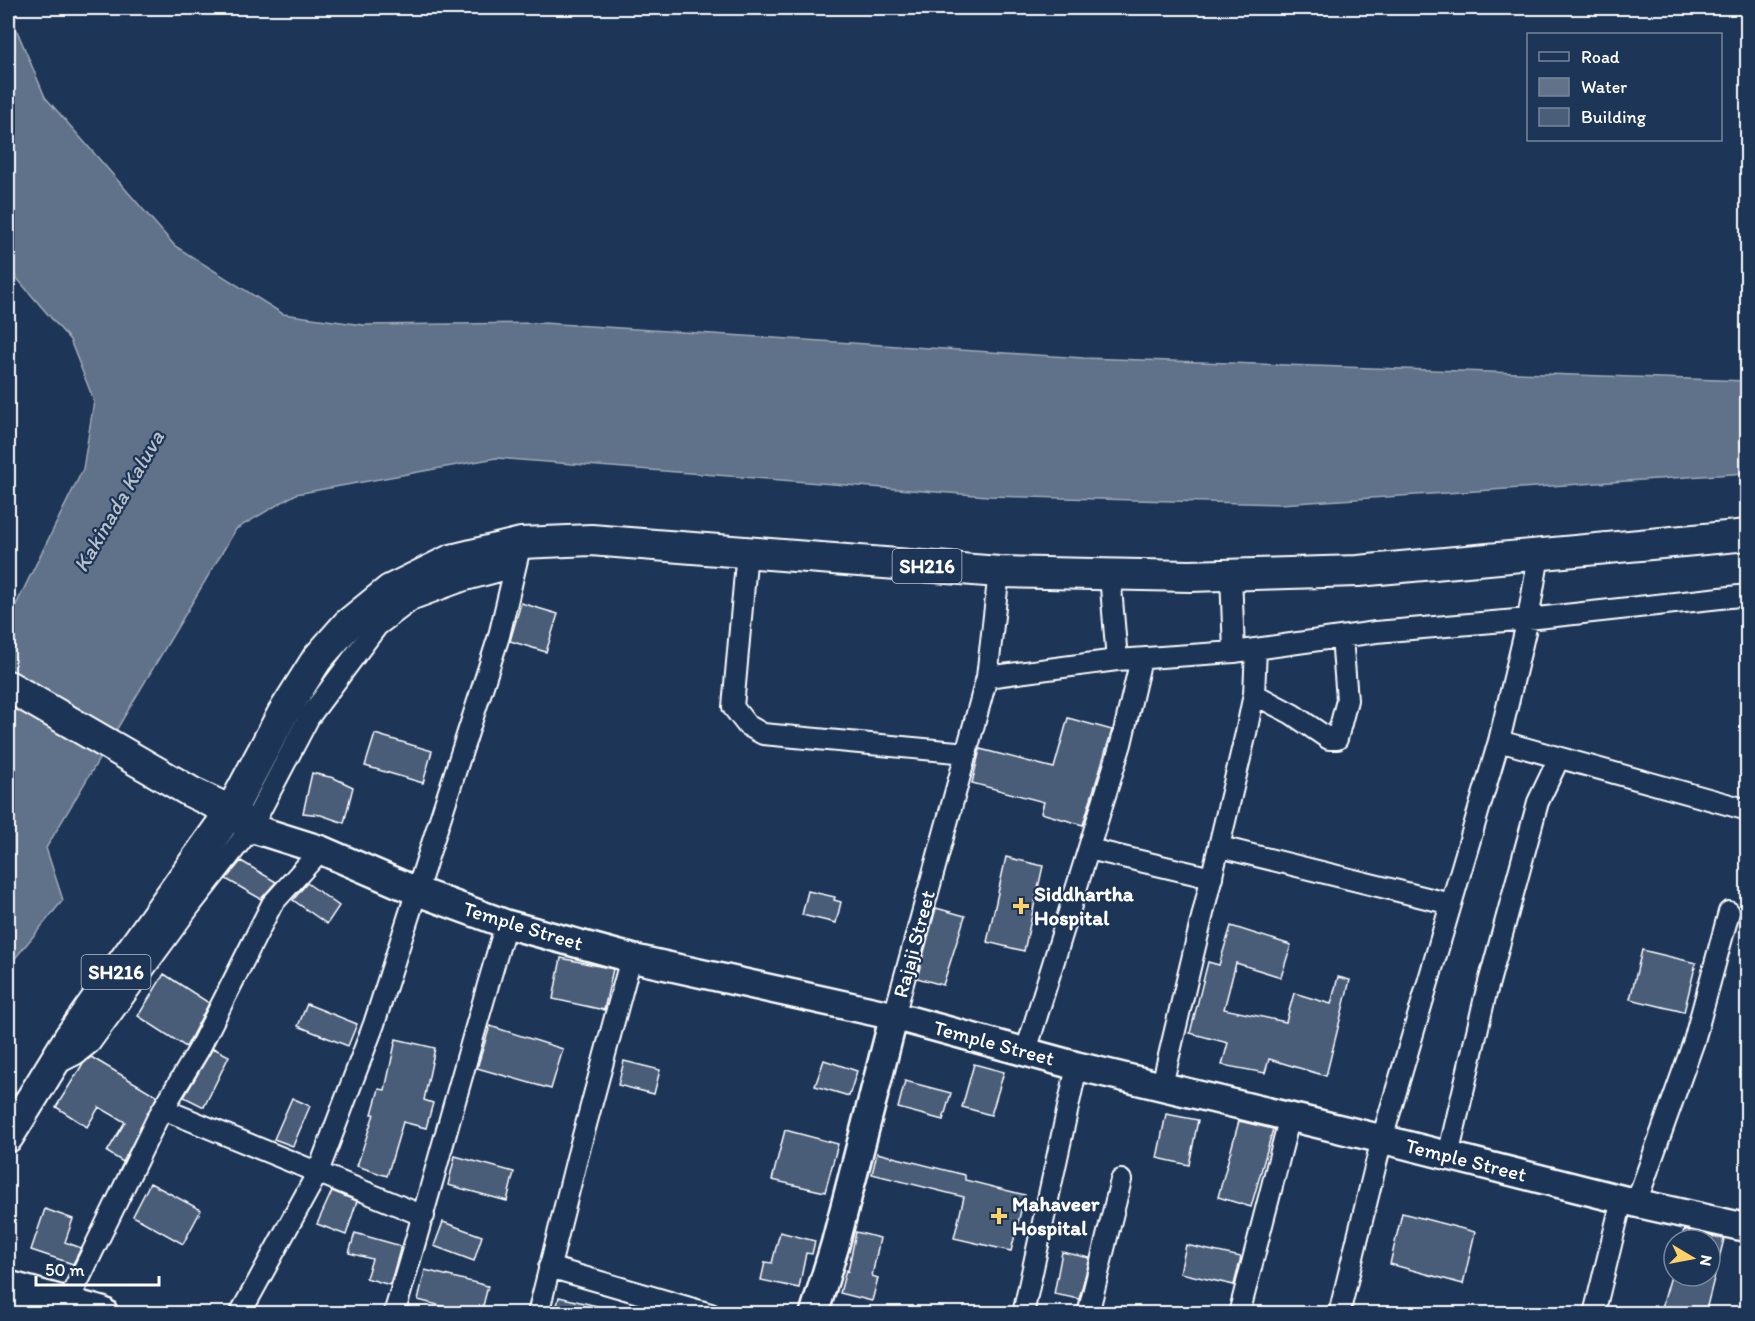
<svg xmlns="http://www.w3.org/2000/svg" width="1755" height="1321" font-family="Itim,sans-serif">
<style>
.water{fill:#617289;stroke:#a0aab8;stroke-width:1.5}
.building{fill:#4a5d79;stroke:#fff;stroke-width:1.5}
.lines{fill:none;stroke-linecap:round;stroke-linejoin:round}
.street-casing{stroke:#fff;stroke-width:24}
.secondary-casing{stroke:#fff;stroke-width:32}
.primary-casing{stroke:#fff;stroke-width:34}
.highway-casing{stroke:#fff;stroke-width:38}
.street{stroke:#1d3557;stroke-width:20}
.secondary{stroke:#1d3557;stroke-width:27}
.primary{stroke:#1d3557;stroke-width:30}
.highway{stroke:#1d3557;stroke-width:33}
.poi-dot{fill:#ffd166;stroke:#1d3557;stroke-width:2}
.labels{text-anchor:middle;stroke-width:4.5;stroke-linejoin:round;paint-order:stroke}
.shield{fill:#1d3557;stroke:#bbc2cd;stroke-width:1.5}
.shield-label{font-size:20px;font-weight:bold;fill:#fff}
.poi-label{font-size:21px;font-weight:bold;fill:#fff;stroke:#1d3557;text-anchor:start}
.street-label{font-size:21px;fill:#fff;stroke:#1d3557}
.water-label{font-size:22px;font-style:italic;fill:#b8c0ca;stroke:#1d3557}
</style>
<rect width="100%" height="100%" fill="#1d3557"/>
<filter id="ink" filterUnits="userSpaceOnUse"><feTurbulence type="fractalNoise" baseFrequency=".0167" numOctaves="2"/><feDisplacementMap in="SourceGraphic" scale="12" xChannelSelector="R" yChannelSelector="G"/><feConvolveMatrix kernelMatrix="1 2 1 2 8 2 1 2 1" color-interpolation-filters="sRGB"/></filter>
<g filter="url(#ink)">
<!-- water -->
<path class="water" d="M 8,8 L 16,8 L 15,26 L 45,97 L 175,246 L 283,314 L 363,325 L 543,323 L 1084,358 L 1747,381 L 1747,473 L 1280,504 L 988,496 L 496,458 L 296,494 L 236,529 L 46,848 L 63,900 L 8,967 L 8,621 L 83,469 L 94,401 L 70,340 L 8,268 Z"/>
<!-- building -->
<path class="building" d="M 521,603 L 558,614 L 546,652 L 510,641 Z
M 1068,718 L 1112,730 L 1083,825 L 1041,813 L 1044,802 L 972,783 L 980,749 L 1054,768 Z
M 375,734 L 432,751 L 423,783 L 365,766 Z
M 312,773 L 334,778 L 353,787 L 344,823 L 321,815 L 303,813 Z
M 1006,857 L 1043,866 L 1024,951 L 987,942 Z
M 241,861 L 276,882 L 261,899 L 226,879 Z
M 307,883 L 339,906 L 327,924 L 293,900 Z
M 808,891 L 835,897 L 834,900 L 841,902 L 836,923 L 802,915 Z
M 936,908 L 965,916 L 943,985 L 917,978 Z
M 1231,926 L 1291,945 L 1281,977 L 1236,963 L 1224,1009 L 1286,1022 L 1294,993 L 1331,1004 L 1338,977 L 1350,980 L 1326,1076 L 1269,1059 L 1265,1073 L 1222,1065 L 1228,1043 L 1190,1033 L 1208,962 L 1219,965 Z
M 1642,950 L 1696,963 L 1684,1012 L 1630,999 Z
M 561,958 L 613,969 L 604,1010 L 553,999 Z
M 164,974 L 209,1003 L 186,1047 L 138,1016 Z
M 307,1004 L 357,1024 L 348,1046 L 298,1026 Z
M 490,1026 L 563,1049 L 551,1089 L 477,1068 Z
M 396,1039 L 435,1048 L 424,1100 L 433,1103 L 426,1128 L 403,1122 L 387,1176 L 357,1166 L 374,1114 L 372,1114 L 379,1089 L 385,1090 Z
M 213,1048 L 229,1056 L 204,1107 L 184,1097 Z
M 91,1057 L 157,1096 L 123,1162 L 107,1152 L 125,1122 L 99,1107 L 87,1127 L 56,1107 L 82,1065 Z
M 824,1060 L 857,1071 L 849,1096 L 815,1086 Z
M 624,1061 L 660,1070 L 654,1094 L 618,1085 Z
M 974,1064 L 1004,1072 L 991,1115 L 962,1107 Z
M 905,1081 L 951,1093 L 943,1120 L 898,1108 Z
M 292,1098 L 310,1106 L 293,1146 L 274,1139 Z
M 1166,1114 L 1198,1120 L 1189,1165 L 1157,1158 Z
M 1239,1121 L 1273,1129 L 1251,1207 L 1218,1197 Z
M 785,1130 L 838,1144 L 825,1192 L 772,1180 Z
M 877,1153 L 965,1175 L 965,1180 L 1025,1195 L 1011,1251 L 954,1238 L 964,1197 L 872,1174 Z
M 455,1156 L 514,1172 L 507,1201 L 448,1185 Z
M 150,1183 L 201,1210 L 183,1244 L 133,1216 Z
M 332,1191 L 357,1201 L 346,1235 L 317,1224 Z
M 45,1209 L 73,1219 L 65,1242 L 81,1248 L 73,1264 L 31,1250 Z
M 1402,1213 L 1475,1232 L 1463,1284 L 1390,1264 Z
M 443,1222 L 482,1236 L 474,1261 L 434,1246 Z
M 1684,1230 L 1724,1239 L 1705,1314 L 1660,1314 L 1671,1276 L 1711,1276 L 1710,1240 L 1681,1240 Z
M 780,1232 L 815,1241 L 812,1254 L 806,1253 L 799,1288 L 761,1280 L 765,1262 L 772,1263 Z
M 856,1232 L 880,1238 L 872,1276 L 878,1278 L 872,1301 L 840,1293 L 846,1270 L 848,1271 Z
M 355,1233 L 401,1246 L 390,1285 L 366,1278 L 372,1259 L 349,1253 Z
M 1186,1245 L 1241,1257 L 1234,1285 L 1180,1273 Z
M 1062,1252 L 1090,1258 L 1079,1299 L 1054,1294 Z
M 425,1270 L 488,1286 L 481,1314 L 473,1314 L 418,1300 Z
M 559,1297 L 606,1308 L 606,1314 L 555,1314 Z"/>
<g class="lines">
<defs>
<path id="street" d="M 747,551 L 733,707 L 747,725 L 763,734 L 967,753
M 1231,574 L 1234,652
M 1110,575 L 1117,660
M 987,677 L 1117,660 L 1234,652 L 1376,632 L 1528,619 L 1748,595
M 1254,694 L 1292,714 L 1329,739 L 1337,739 L 1347,700 L 1342,637
M 1499,741 L 1748,810
M 1220,847 L 1451,904
M 1089,849 L 1212,878
M 894,1016 L 987,677 L 999,572
M 1026,1051 L 1121,744 L 1141,659
M 54,1065 L 76,1054 L 90,1043 L 190,906 L 251,828 L 309,717 L 377,626 L 413,599 L 462,581 L 515,567
M 1162,1085 L 1246,733 L 1254,694 L 1256,649
M 163,1109 L 424,1216
M 1448,1156 L 1485,997 L 1538,802 L 1559,758
M 1636,1203 L 1694,1041 L 1729,912
M 549,1267 L 711,1314
M 67,1304 L 158,1117 L 198,1051 L 272,904 L 321,850
M 240,1314 L 318,1172 L 374,1024 L 499,636 L 521,543
M 394,1314 C 433,1184 467,1053 506,924
M 538,1314 L 577,1158 L 631,958
M 1023,1314 L 1077,1066
M 1088,1314 L 1121,1180
M 1239,1314 L 1290,1116
M 1339,1314 L 1382,1139 L 1499,741 L 1528,619 L 1539,555
M 1594,1314 L 1622,1200"/>
<path id="secondary" d="M 251,828 L 321,850 L 416,891 L 506,924 L 631,958 L 894,1016 L 1077,1066 L 1382,1139 L 1636,1203 L 1748,1228
M 814,1314 L 835,1245 L 894,1016"/>
<path id="primary" d="M 8,686 L 191,792 L 231,811 L 251,828
M 8,1137 L 69,1038 L 231,811 L 283,713 L 317,659 L 347,625 L 390,590 L 451,560 L 521,543 L 591,540 L 999,572 L 1190,576 L 1358,571 L 1748,535"/>
<path id="highway" d="M 8,1288 L 101,1314"/>
</defs>
<!-- street casing -->
<use href="#street" class="street-casing"/>
<!-- secondary casing -->
<use href="#secondary" class="secondary-casing"/>
<!-- primary casing -->
<use href="#primary" class="primary-casing"/>
<!-- highway casing -->
<use href="#highway" class="highway-casing"/>
<!-- street -->
<use href="#street" class="street"/>
<!-- secondary -->
<use href="#secondary" class="secondary"/>
<!-- primary -->
<use href="#primary" class="primary"/>
<!-- highway -->
<use href="#highway" class="highway"/>
</g>
</g>
<!-- markers -->
<g class="poi-dot">
<path d="M1018 897h6v6h6v6h-6v6h-6v-6h-6v-6h6z"/>
<path d="M996 1207h6v6h6v6h-6v6h-6v-6h-6v-6h6z"/>
</g>
<g class="labels">
<!-- shield labels -->
<g class="shield">
<rect x="892.5" y="549" width="69" height="34" rx="4.5"/>
<rect x="81.5" y="955" width="69" height="34" rx="4.5"/>
</g>
<g class="shield-label">
<text x="927" y="573">SH216</text>
<text x="116" y="979">SH216</text>
</g>
<!-- poi labels -->
<g class="poi-label">
<text x="1034" y="901">Siddhartha<tspan x="1034" dy="24">Hospital</tspan></text>
<text x="1012" y="1211">Mahaveer<tspan x="1012" dy="24">Hospital</tspan></text>
</g>
<!-- street labels -->
<g class="street-label">
<text transform="translate(523 926) rotate(17)" y="7">Temple Street</text>
<text transform="translate(914 944) rotate(-75)" y="7">Rajaji Street</text>
<text transform="translate(994 1043) rotate(15)" y="7">Temple Street</text>
<text transform="translate(1466 1160) rotate(14)" y="7">Temple Street</text>
</g>
<!-- water labels -->
<g class="water-label">
<text transform="translate(118 501) rotate(-60)" y="8">Kakinada Kaluva</text>
</g>
</g>
<!-- margin -->
<rect width="1755" height="1321" fill="none" stroke="#1d3557" stroke-width="30"/>
<rect x="15" y="15" width="1725" height="1291" fill="none" stroke="#fff" stroke-width="2" filter="url(#ink)"/>
<!-- legend -->
<rect x="1527" y="33" width="195" height="108" fill="#1d3557" stroke="#77869a" stroke-width="1.5"/>
<rect x="1539" y="52" width="30" height="9" fill="#1d3557" stroke="#77869a" stroke-width="1.5"/>
<text x="1581" y="63" font-size="18" fill="#ffffff">Road</text>
<rect x="1539" y="78" width="30" height="18" fill="#617289" stroke="#77869a" stroke-width="1.5"/>
<text x="1581" y="93" font-size="18" fill="#ffffff">Water</text>
<rect x="1539" y="108" width="30" height="18" fill="#4a5d79" stroke="#77869a" stroke-width="1.5"/>
<text x="1581" y="123" font-size="18" fill="#ffffff">Building</text>
<!-- north arrow -->
<g transform="translate(1692 1258) rotate(100)"><circle r="28" fill="#1d3557" stroke="#77869a" stroke-width="1.5"/>
<path d="M0-4.5L10 22L0 15L-10 22Z" fill="#ffd166"/>
<text y="-9" font-size="16" font-weight="bold" text-anchor="middle" fill="#ffffff">N</text>
</g>
<!-- scale -->
<path d="M36 1276v9h123v-9" fill="none" stroke="#ffffff" stroke-width="3"/>
<text x="45" y="1276" font-size="18" fill="#ffffff" stroke="#1d3557" stroke-width="4.5" paint-order="stroke">50 m</text>
</svg>
